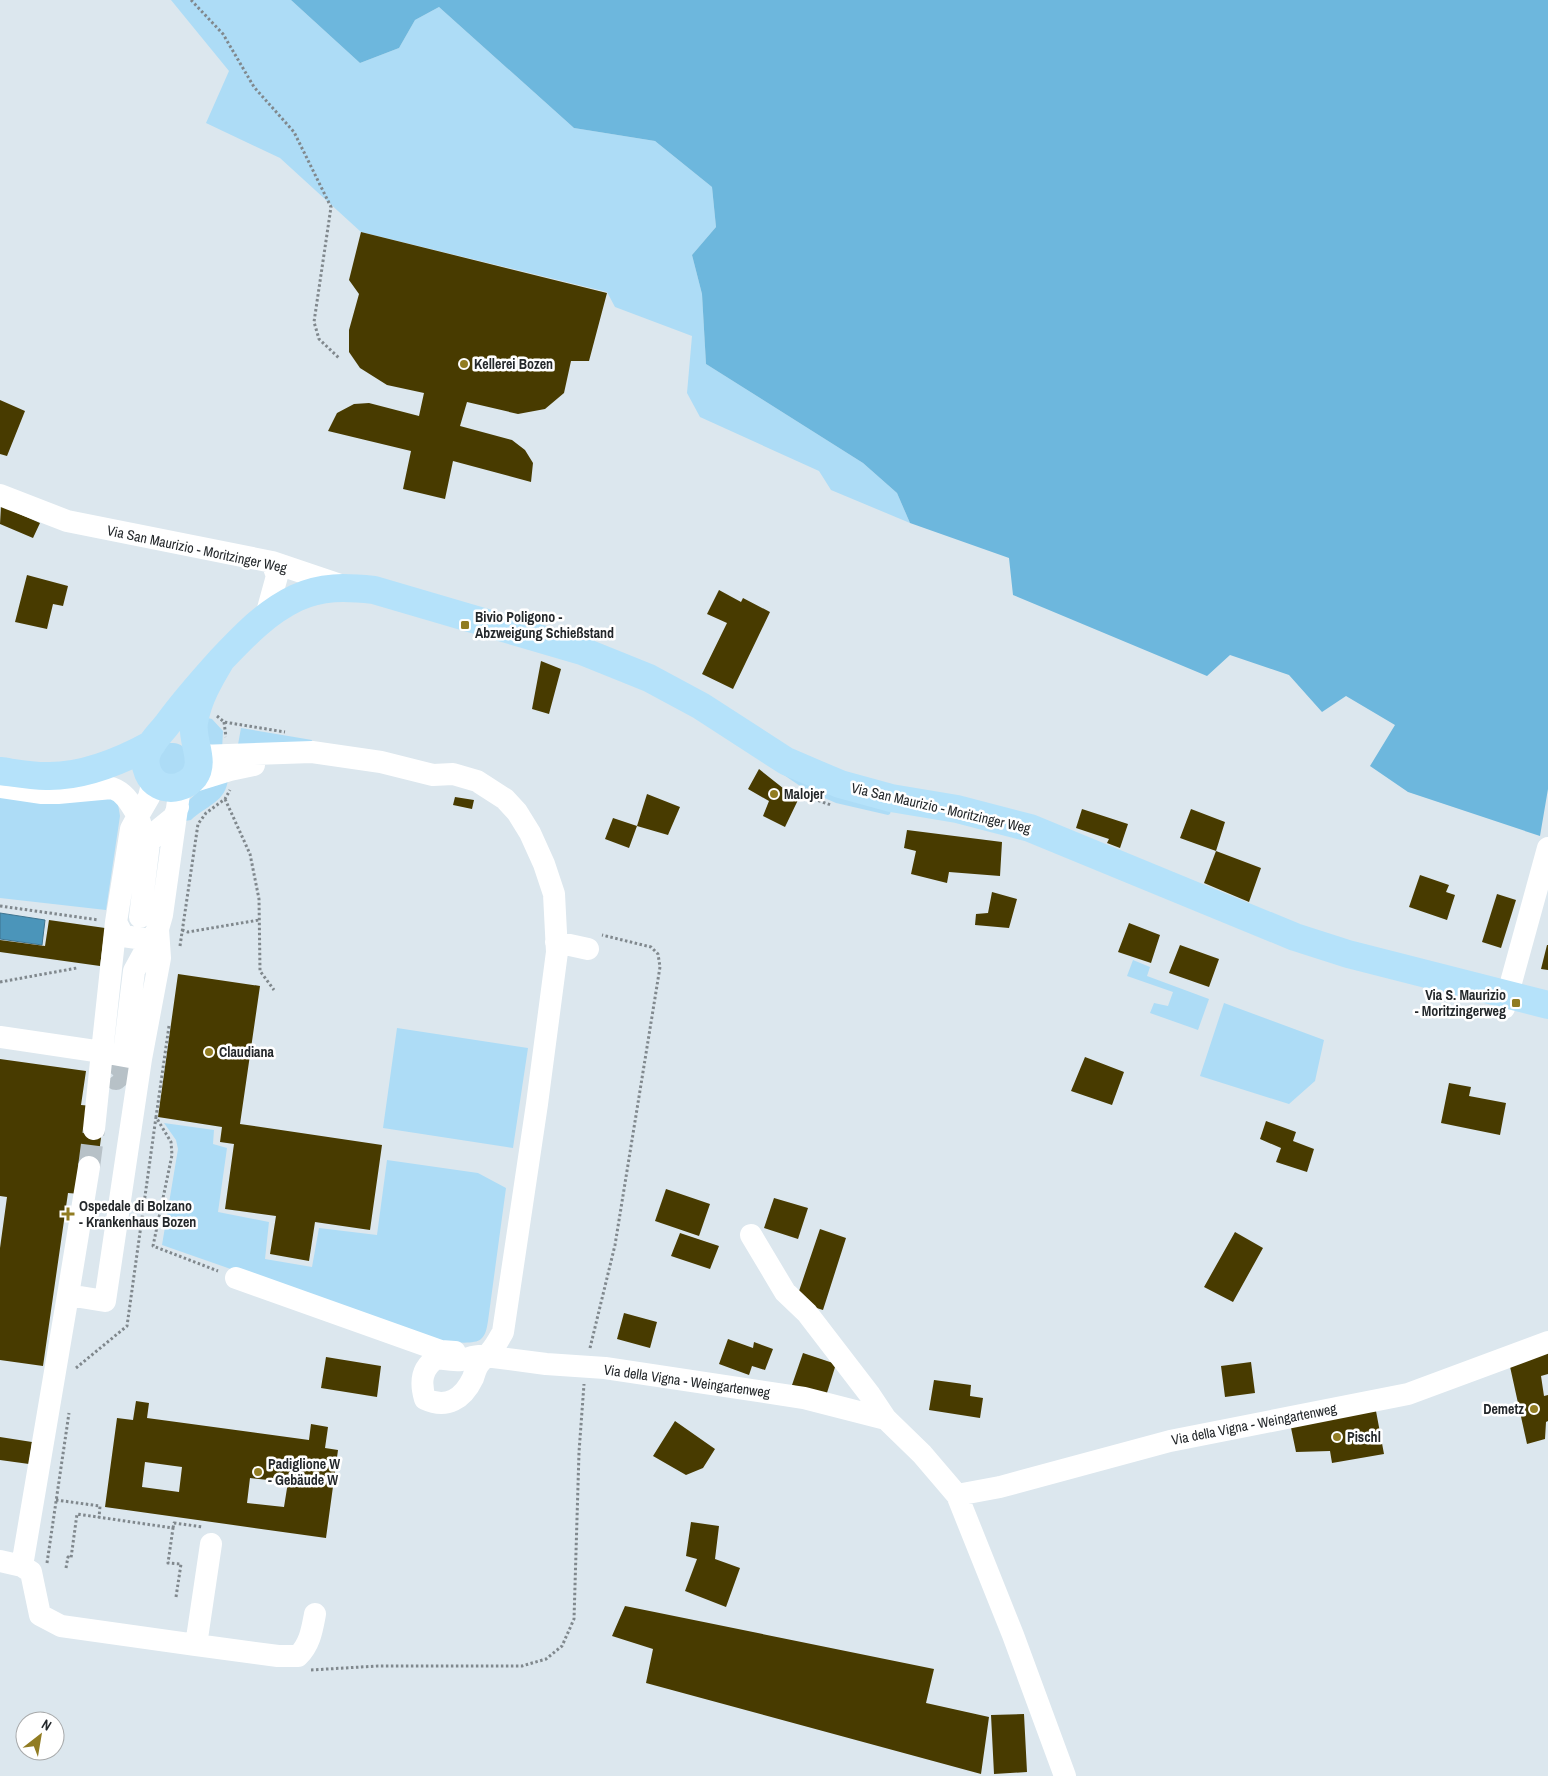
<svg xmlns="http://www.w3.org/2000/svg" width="1548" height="1776" font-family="'Archivo Narrow',sans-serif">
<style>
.green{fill:#addcf6}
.forest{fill:#6db7dd}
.water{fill:#4b95ba;stroke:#3f748f}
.building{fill:#483b00;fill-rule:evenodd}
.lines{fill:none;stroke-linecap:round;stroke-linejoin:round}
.minor-tunnel{stroke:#b7c1c7;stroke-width:22;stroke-dasharray:22 11;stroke-linecap:butt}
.path{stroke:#80888d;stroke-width:3;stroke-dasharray:2.5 2.5;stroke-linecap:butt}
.minor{stroke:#fff;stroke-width:22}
.major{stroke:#b5e2fa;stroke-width:28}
.poi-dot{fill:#917c22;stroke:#fff;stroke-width:2}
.labels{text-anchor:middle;stroke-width:5;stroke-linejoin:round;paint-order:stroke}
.poi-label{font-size:14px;font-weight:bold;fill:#24282b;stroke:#fff;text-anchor:start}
.street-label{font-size:14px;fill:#24282b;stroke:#fff}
</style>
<rect width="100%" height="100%" fill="#dce7ee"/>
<!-- green -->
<path class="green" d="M 171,0 L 291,0 L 360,63 L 399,48 L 415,20 L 439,7 L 574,128 L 655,141 L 712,187 L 716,227 L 692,255 L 702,294 L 706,364 L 863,463 L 897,493 L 910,523 L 831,490 L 819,471 L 700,417 L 687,393 L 692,336 L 615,307 L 607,292 L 361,232 L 280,158 L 206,123 L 229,71 Z
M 203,717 L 212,719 L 223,731 L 222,750 L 208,743 Z
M 241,728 L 312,740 L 311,744 L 237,750 Z
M 168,743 C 187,742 187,752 190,768 L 165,779 L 154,754 Z
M 772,767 L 892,807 L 890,814 L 888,815 L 836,803 L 806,790 Z
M 228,778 C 227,802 205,806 191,820 L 185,821 L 188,801 L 199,791 Z
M 0,792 L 111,798 L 118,804 L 120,816 L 106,910 L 0,898 Z
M 1133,960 L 1150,967 L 1147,976 L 1209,999 L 1198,1030 L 1150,1013 L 1154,1003 L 1168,1006 L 1173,992 L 1127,976 Z
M 1224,1003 L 1324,1040 L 1315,1081 L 1289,1104 L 1200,1076 Z
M 397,1028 L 528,1048 L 513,1148 L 383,1128 Z
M 164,1123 L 214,1130 L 213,1144 L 227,1148 L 218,1212 L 269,1222 L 265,1259 L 312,1267 L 319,1228 L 377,1235 L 387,1160 L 478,1173 L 506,1188 L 488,1321 C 487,1327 486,1335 481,1339 C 473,1346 445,1341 434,1340 L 162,1245 L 178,1149 L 176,1140 Z"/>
<!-- forest -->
<path class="forest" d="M 291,0 L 1548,0 L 1548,789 L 1540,836 L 1408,792 L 1370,766 L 1395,725 L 1346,696 L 1322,712 L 1289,675 L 1230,655 L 1207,676 L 1013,595 L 1009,558 L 910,523 L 897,493 L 863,463 L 706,364 L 702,294 L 692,255 L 716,227 L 712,187 L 655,141 L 574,128 L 439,7 L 415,20 L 399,48 L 360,63 Z"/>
<!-- water -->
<path class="water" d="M 0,913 L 45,920 L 42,945 L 0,939 Z"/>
<!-- building -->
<path class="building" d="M 361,232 L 607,293 L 589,361 L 571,361 L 564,393 L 545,409 L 518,414 L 467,402 L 460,426 L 512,440 L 525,450 L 533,463 L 531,482 L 453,461 L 445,499 L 403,489 L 411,451 L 328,431 L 337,413 L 354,404 L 369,403 L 419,416 L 424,393 L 387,385 L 360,368 L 349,352 L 349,330 L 359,294 L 349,280 Z
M 0,400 L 25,411 L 7,456 L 0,454 Z
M 1,506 L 40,523 L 33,538 L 0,524 Z
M 27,575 L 68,586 L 63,606 L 53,604 L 47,629 L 15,622 Z
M 719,590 L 741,602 L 743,598 L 770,612 L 733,689 L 702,674 L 727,623 L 707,614 Z
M 541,661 L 561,669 L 549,714 L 532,709 Z
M 759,769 L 798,800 L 785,827 L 763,816 L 769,801 L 748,789 Z
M 647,794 L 680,807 L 668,835 L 637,826 Z
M 455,797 L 474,800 L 472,809 L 453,805 Z
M 1082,809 L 1128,824 L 1120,848 L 1107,843 L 1109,839 L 1076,828 Z
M 1191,809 L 1225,822 L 1216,851 L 1180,838 Z
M 613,818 L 637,826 L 629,848 L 605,839 Z
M 907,830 L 1002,842 L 1000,876 L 949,872 L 947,883 L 911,874 L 916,851 L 904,848 Z
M 1216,851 L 1261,868 L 1249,902 L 1204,883 Z
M 1420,875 L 1449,885 L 1446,892 L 1455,895 L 1447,920 L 1409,907 Z
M 992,892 L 1017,899 L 1009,928 L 975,925 L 976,914 L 988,913 Z
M 1497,894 L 1516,900 L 1501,948 L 1482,942 Z
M 49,920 L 105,928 L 100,966 L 0,952 L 0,940 L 45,946 Z
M 1129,923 L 1160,935 L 1151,963 L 1118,952 Z
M 1180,945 L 1219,959 L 1209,987 L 1169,973 Z
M 1547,945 L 1548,945 L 1548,970 L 1541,969 Z
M 178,974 L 260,986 L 240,1124 L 382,1145 L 370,1230 L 315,1222 L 309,1261 L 270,1254 L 276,1216 L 225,1209 L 234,1144 L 220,1142 L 222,1127 L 158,1117 Z
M 1085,1057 L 1124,1072 L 1112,1105 L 1071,1091 Z
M 0,1059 L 86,1071 L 81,1105 L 93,1106 L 102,1130 L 97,1169 L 80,1194 L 68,1193 L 43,1366 L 0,1360 L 0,1248 L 7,1197 L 0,1196 Z
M 1449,1083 L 1471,1087 L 1469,1096 L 1506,1103 L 1500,1135 L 1441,1123 Z
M 1266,1121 L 1296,1132 L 1293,1141 L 1314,1149 L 1307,1172 L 1276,1162 L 1281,1148 L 1260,1139 Z
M 666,1189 L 710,1204 L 699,1236 L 655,1221 Z
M 774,1198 L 808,1208 L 798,1239 L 764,1228 Z
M 820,1229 L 846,1238 L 823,1310 L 807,1305 L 798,1294 Z
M 1235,1232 L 1263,1248 L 1233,1302 L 1204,1287 Z
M 680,1233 L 719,1246 L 710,1269 L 671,1256 Z
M 624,1313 L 657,1322 L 650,1348 L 617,1339 Z
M 728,1339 L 753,1348 L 754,1342 L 773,1349 L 765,1370 L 752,1366 L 749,1375 L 719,1364 Z
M 1548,1352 L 1548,1374 L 1541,1376 L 1544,1396 L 1548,1395 L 1548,1421 L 1546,1422 L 1545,1439 L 1527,1444 L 1509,1362 Z
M 803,1353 L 836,1364 L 826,1396 L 792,1385 Z
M 326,1357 L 381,1366 L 377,1397 L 321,1388 Z
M 1251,1362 L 1255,1393 L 1225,1397 L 1221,1366 Z
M 934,1380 L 971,1385 L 970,1396 L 983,1398 L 980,1418 L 929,1410 Z
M 136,1401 L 149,1403 L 147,1418 L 309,1440 L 311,1424 L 328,1427 L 325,1448 L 338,1450 L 326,1538 L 105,1507 L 117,1418 L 133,1420 ZM 145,1462 L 182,1467 L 179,1492 L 142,1487 ZM 250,1478 L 288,1482 L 284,1507 L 247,1503 Z
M 1376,1411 L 1384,1454 L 1332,1463 L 1330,1451 L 1296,1452 L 1290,1423 Z
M 675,1421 L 715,1449 L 703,1468 L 686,1475 L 653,1456 Z
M 0,1437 L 32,1442 L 29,1464 L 0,1460 Z
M 691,1522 L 719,1526 L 715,1559 L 740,1568 L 726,1607 L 685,1591 L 697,1559 L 686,1556 Z
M 625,1606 L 934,1669 L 926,1703 L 989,1717 L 981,1774 L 646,1683 L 653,1649 L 612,1636 Z
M 1024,1714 L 1027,1772 L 994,1774 L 991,1715 Z"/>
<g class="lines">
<!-- minor-tunnel -->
<path class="minor-tunnel" d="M 116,1044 L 111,1072 L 116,1079 L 121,1075 L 125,1045
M 89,1167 L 94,1129"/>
<!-- path -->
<path class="path" d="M 191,0 L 223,34 L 254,87 L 294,132 L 331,207 L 314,322 L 319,339 L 340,359
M 217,716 L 224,722 L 285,732
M 224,722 L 226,737
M 796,790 L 802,795 L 831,805
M 225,799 L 250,854 L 259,899 L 260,971 L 274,990
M 0,906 L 99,920
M 182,930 L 188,932 L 259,920
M 180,946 L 198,824 L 206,813 L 225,799 L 230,790
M 0,982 L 77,968
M 169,1026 L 156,1117 L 171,1142 L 172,1155 L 153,1246 L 218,1271
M 590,1348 L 615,1245 L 660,967 L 658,954 L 651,947 L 602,935
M 76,1368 L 127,1326 L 156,1117
M 56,1500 L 100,1506 L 99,1518
M 173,1528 L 174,1523 L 203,1527
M 47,1563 L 69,1413
M 66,1568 L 68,1557 L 71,1558 L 77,1514 L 173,1528 L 168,1563 L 181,1564 L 176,1597
M 311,1670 L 378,1666 L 522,1666 L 546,1659 L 562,1646 L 574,1619 L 579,1452 L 584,1384"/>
<!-- minor -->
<path class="minor" d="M 0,495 L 67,521 L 272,562 L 343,586
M 266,616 L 277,576 L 272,562
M 199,756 L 312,752 L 381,762 L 433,775 L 453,774 L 477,781 L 505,799 L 517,812 L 530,833 L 544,864 L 554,894 L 557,952 L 537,1104 L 503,1332 C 499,1339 495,1347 490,1352 C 486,1357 480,1361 477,1367 C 475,1371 474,1375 473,1378 C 463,1399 447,1409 425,1399 C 420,1382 421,1368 437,1358 C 445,1359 453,1361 461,1360 C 470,1358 476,1355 485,1356 L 546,1364 L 605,1368 L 804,1398 L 886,1419 L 922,1454 L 957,1495 L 1013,1635 L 1065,1776
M 188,783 L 230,770 L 254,765
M 0,787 L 42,793 L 58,793 L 112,788 C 126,793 131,805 138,816 L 131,829 L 116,922 L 123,936 L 151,940 L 158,929 L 162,915 L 180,787
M 142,829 L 138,816 L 149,797 L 153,780
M 140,917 L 149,843 L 158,830 L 174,817 L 178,807
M 116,922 L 102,1052 L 141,1059
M 556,942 L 588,949
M 1504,1008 L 1548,848
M 0,1037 L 102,1052 L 94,1129
M 125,1045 L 134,971 L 151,940
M 89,1167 L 68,1295 L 105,1301 L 141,1059 L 160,958 L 158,929
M 751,1235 L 785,1292 L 807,1313 L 870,1395 L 886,1419
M 236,1278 L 441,1351 L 455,1352
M 957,1495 L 1000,1487 L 1170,1441 L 1408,1394 L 1548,1342
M 0,1561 L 22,1566 L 31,1572 L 40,1615 L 61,1626 L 196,1645 L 211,1544
M 22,1566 L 68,1295
M 196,1645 L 278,1656 L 298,1656 C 310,1644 312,1630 315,1614"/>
<!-- major -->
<path class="major" d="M 221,660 C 209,680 198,699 194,722 C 191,741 206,761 194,777 C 186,787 171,791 159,785 C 149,780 144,767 146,756 C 149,743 162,732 169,722 C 185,700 202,681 220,661 C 244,636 265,613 296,598 C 322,586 345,587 374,590 L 582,651 L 649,678 L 701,706 L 786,761 L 840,784 L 891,798 L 957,809 L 1030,828 L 1295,937 L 1348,954 L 1548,1005
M 0,771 C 15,773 31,776 46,776 C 83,777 121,761 152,744"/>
</g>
<!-- markers -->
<g class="poi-dot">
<circle cx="464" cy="364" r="5"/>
<rect x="460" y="620" width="10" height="10" rx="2.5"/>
<circle cx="774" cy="794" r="5"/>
<rect x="1511" y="998" width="10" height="10" rx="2.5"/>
<circle cx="209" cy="1052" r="5"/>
<path d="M65.5 1206.5h5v5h5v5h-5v5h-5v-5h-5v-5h5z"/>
<circle cx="1534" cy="1409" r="5"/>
<circle cx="1337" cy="1437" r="5"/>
<circle cx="258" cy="1472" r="5"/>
</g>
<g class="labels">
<!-- poi labels -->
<g class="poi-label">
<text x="474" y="369">Kellerei Bozen</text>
<text x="475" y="622">Bivio Poligono -<tspan x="475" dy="16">Abzweigung Schießstand</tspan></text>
<text x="784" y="799">Malojer</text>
<text x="1506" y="1000" text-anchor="end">Via S. Maurizio<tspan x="1506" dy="16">- Moritzingerweg</tspan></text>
<text x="219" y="1057">Claudiana</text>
<text x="79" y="1211">Ospedale di Bolzano<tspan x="79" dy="16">- Krankenhaus Bozen</tspan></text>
<text x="1524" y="1414" text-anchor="end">Demetz</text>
<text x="1347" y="1442">Pischl</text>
<text x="268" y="1469">Padiglione W<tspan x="268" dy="16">- Gebäude W</tspan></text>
</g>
<!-- street labels -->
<g class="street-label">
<text transform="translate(197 549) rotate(12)" y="5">Via San Maurizio - Moritzinger Weg</text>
<text transform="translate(941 808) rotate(13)" y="5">Via San Maurizio - Moritzinger Weg</text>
<text transform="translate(687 1381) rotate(8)" y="5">Via della Vigna - Weingartenweg</text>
<text transform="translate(1254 1424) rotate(-11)" y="5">Via della Vigna - Weingartenweg</text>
</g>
</g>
<!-- north arrow -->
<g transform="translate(40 1736) rotate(31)"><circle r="24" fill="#ffffff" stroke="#a7a9aa"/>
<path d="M0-4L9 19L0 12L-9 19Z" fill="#917c22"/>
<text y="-8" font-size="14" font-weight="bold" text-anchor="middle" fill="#24282b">N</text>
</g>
</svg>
